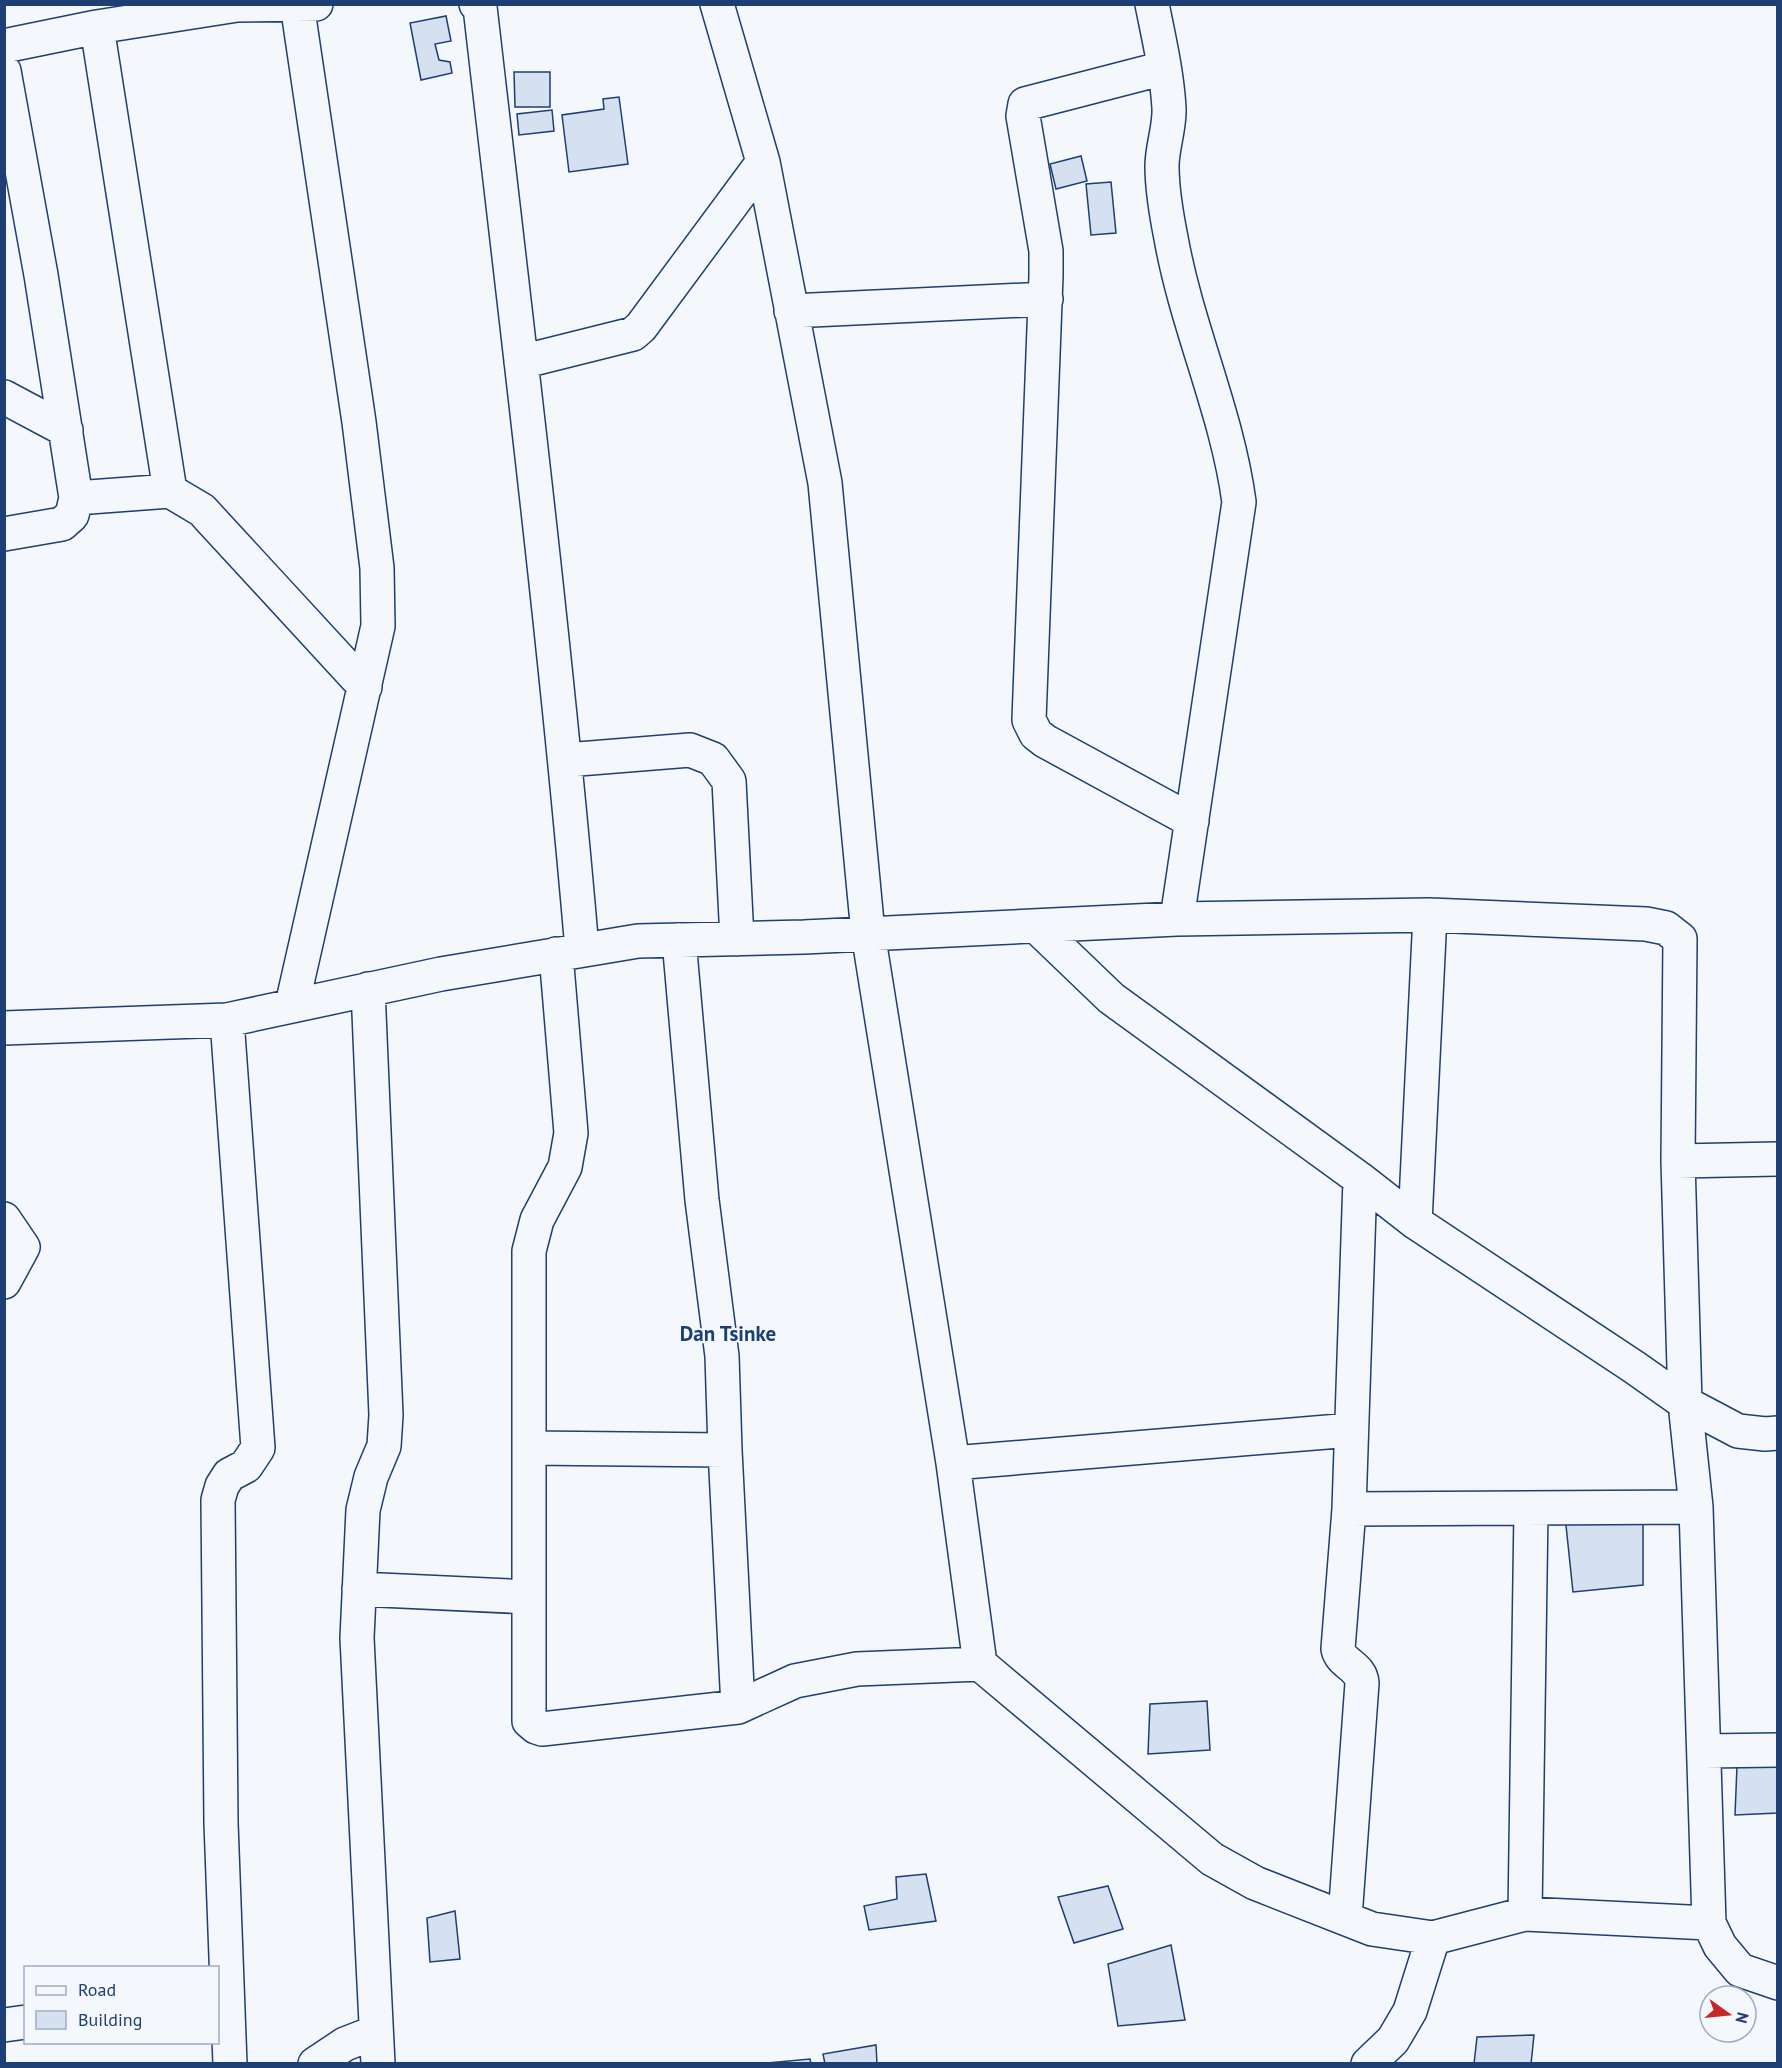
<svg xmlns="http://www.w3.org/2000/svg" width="1782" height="2068" font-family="'PT Sans',sans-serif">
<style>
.building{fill:#d5e0f0;stroke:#1d3f73;stroke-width:1.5}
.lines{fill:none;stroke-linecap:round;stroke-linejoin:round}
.minor-casing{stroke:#1d3f73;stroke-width:36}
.minor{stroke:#f4f7fb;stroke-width:33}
.labels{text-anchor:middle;stroke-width:4.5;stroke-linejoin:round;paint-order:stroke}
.quarter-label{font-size:21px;font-weight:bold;fill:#1d3f73;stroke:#f4f7fb}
</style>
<rect width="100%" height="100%" fill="#f4f7fb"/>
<!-- building -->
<path class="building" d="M 446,16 L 451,41 L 435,44 L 439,60 L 450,62 L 452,73 L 421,80 L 410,23 Z
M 514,72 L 550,72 L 550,107 L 515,107 Z
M 619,97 L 628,164 L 569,172 L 562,115 L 604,109 L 603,99 Z
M 552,110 L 554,131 L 519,135 L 517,114 Z
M 1081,156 L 1087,181 L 1056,189 L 1050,164 Z
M 1111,182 L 1116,233 L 1091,235 L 1086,184 Z
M 1565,1516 L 1643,1518 L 1643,1585 L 1573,1592 Z
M 1207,1701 L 1210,1750 L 1148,1754 L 1150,1704 Z
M 1778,1764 L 1778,1813 L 1735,1815 L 1737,1766 Z
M 926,1874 L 936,1921 L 869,1930 L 864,1906 L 897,1899 L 896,1877 Z
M 1108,1886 L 1123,1929 L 1074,1943 L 1058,1897 Z
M 455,1911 L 460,1959 L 430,1962 L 427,1918 Z
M 1171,1945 L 1185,2020 L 1118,2026 L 1108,1964 Z
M 1534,2035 L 1531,2064 L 1474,2064 L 1477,2037 Z
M 876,2045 L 877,2064 L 825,2064 L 823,2054 Z
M 810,2059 L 811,2064 L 767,2063 Z"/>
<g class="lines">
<defs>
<path id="minor" d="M 476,4 L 480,7 C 516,321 555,634 582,949
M 717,4 L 763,162 L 825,483 L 868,933 L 953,1463 L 980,1664
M 1152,4 C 1159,39 1167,73 1169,108 C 1170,127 1162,147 1162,166 C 1162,186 1167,218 1171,238 C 1187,328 1227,412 1239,502 L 1177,919
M 97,27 L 170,491
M 4,46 L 97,27 L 237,5 L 316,4
M 1164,68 L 1025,104 L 1023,116 L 1046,251 L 1046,276 L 1029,720 L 1036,734 L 1045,741 L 1192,821
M 4,71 L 41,275 L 76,498 L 72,515 L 62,524 L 4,534
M 791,311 L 1046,299
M 521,362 L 633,334 L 641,327 L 763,162
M 4,397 L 66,430
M 76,498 L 170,491 L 202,510 L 365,687
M 566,760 L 690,750 L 713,759 L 729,781 L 737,939
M 1036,926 L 1111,998 L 1360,1179 L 1415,1222 L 1634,1367 L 1685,1403 L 1738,1431 L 1765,1434 L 1778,1433
M 679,940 L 702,1200 L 722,1356 L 725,1450 L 738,1707
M 556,954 L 571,1133 L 565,1167 L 537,1220 L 529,1251 L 529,1721 L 536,1727 L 542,1729 L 738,1707 L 795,1681 L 857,1669 L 980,1664 L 1212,1859 L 1255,1883 L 1372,1929 L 1433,1938 L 1525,1914 L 1709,1923
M 368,989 L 386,1415 L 384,1446 L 371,1477 L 363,1510 L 357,1638 L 378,2064
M 292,1005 L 378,626 L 377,568 L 359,422 L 297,4
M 227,1020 L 258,1448 L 246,1466 L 229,1475 L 222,1486 L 218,1500 L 221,1823 L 230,2064
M 4,1028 L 227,1020 L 441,974 L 638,941 L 804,937 L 1177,919 L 1430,915 L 1646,924 L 1666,928 L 1680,939 L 1678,1161 L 1685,1403 L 1696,1507 L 1709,1923 L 1720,1946 L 1740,1970 L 1778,1983
M 1678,1161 L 1778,1159
M 4,1219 L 23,1247 L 4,1282
M 1415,1222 L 1430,915
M 529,1448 L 725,1450
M 953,1463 L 1351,1430
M 1349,1509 L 1696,1507
M 359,1589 L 529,1597
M 1704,1751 L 1778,1750
M 1525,1914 L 1531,1510
M 1345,1918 L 1362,1683 C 1361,1666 1341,1664 1338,1649 L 1349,1509 L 1360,1179
M 4,2025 L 26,2022
M 315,2064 L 345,2044 L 376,2032
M 1368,2064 L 1393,2040 L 1410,2011 L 1433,1938"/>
</defs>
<!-- minor casing -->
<use href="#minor" class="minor-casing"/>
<!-- minor -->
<use href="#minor" class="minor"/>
</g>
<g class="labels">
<!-- quarter labels -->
<g class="quarter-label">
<text x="728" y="1341">Dan Tsinke</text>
</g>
</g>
<!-- border -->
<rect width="1782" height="2068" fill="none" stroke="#1d3f73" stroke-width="12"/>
<!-- legend -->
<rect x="24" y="1966" width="195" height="78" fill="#f4f7fb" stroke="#9eadc5" stroke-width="1.5"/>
<rect x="36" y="1986" width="30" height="9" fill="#f4f7fb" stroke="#9eadc5" stroke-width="1.5"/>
<text x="78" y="1996" font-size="18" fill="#1d3f73">Road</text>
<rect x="36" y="2011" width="30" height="18" fill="#d5e0f0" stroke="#9eadc5" stroke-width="1.5"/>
<text x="78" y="2026" font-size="18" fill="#1d3f73">Building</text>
<!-- north arrow -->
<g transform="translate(1728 2014) rotate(105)"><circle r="28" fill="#f4f7fb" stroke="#9eadc5" stroke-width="1.5"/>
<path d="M0-4.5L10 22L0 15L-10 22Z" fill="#c62828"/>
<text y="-9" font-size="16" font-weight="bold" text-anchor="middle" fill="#1d3f73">N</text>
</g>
</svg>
